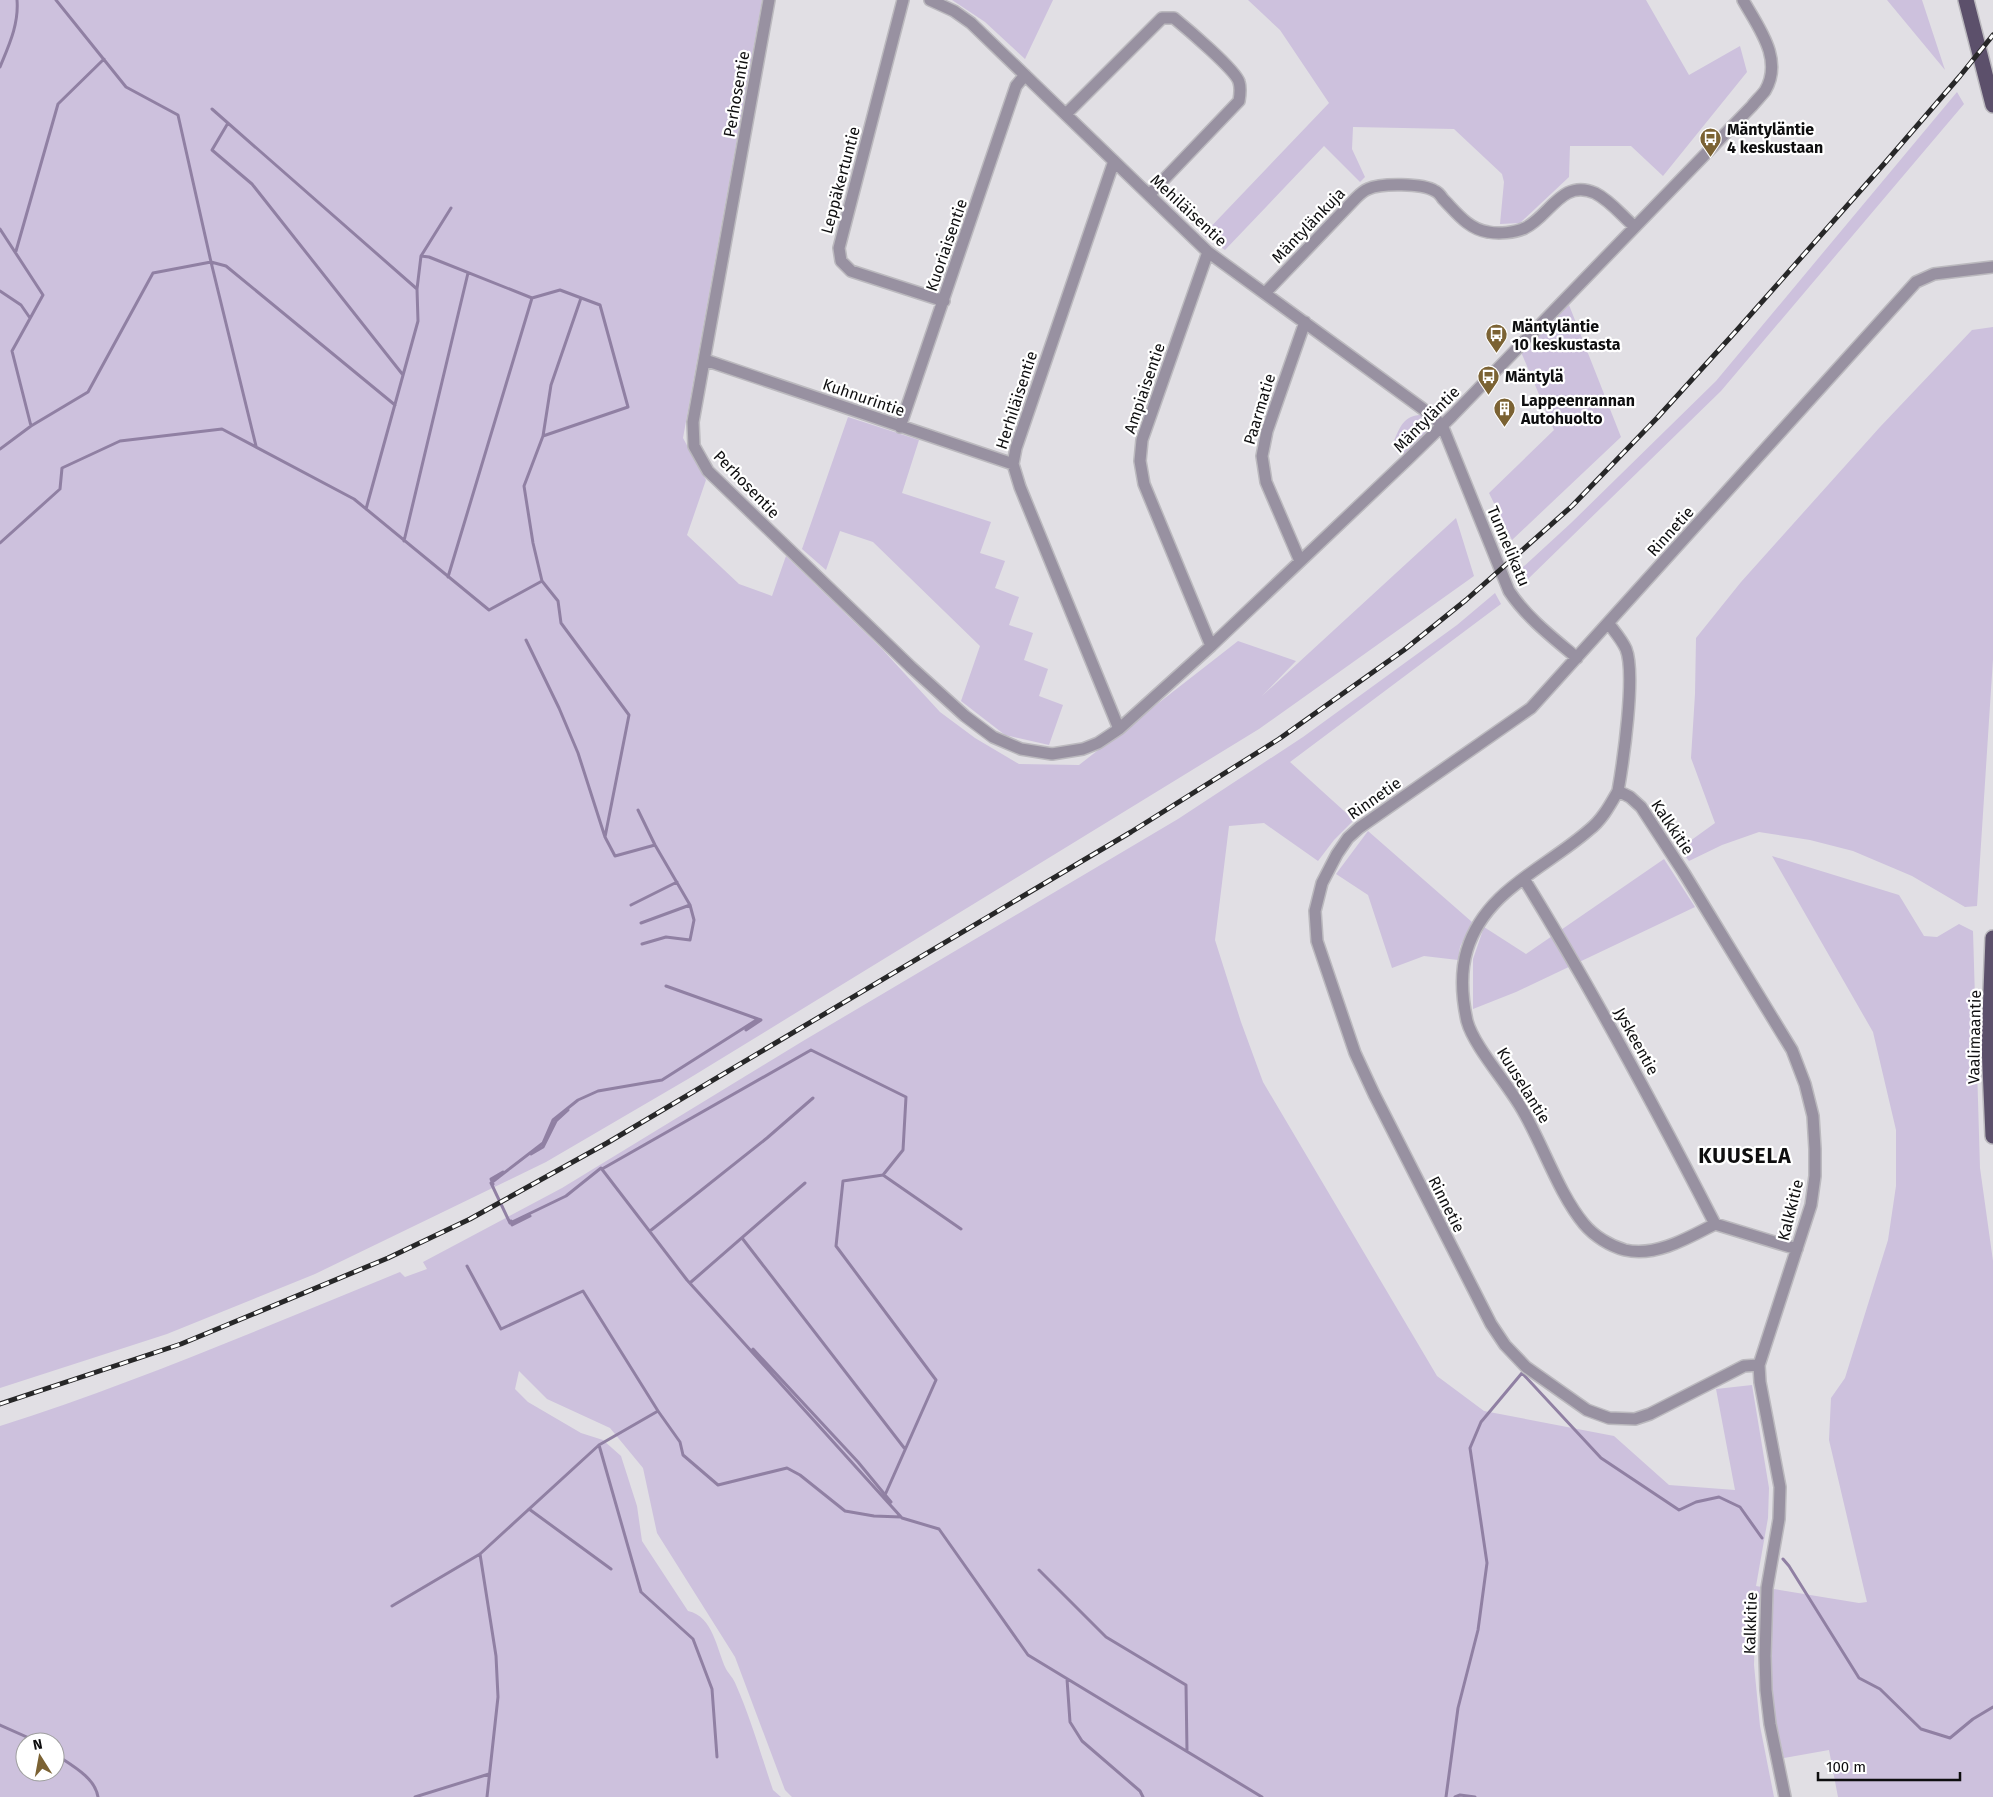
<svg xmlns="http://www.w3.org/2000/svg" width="1993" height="1797" font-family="'Fira Sans',sans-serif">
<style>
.green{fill:#cdc1dd;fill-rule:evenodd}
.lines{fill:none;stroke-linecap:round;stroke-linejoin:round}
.stream{stroke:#9080a3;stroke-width:3}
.minor-casing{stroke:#bbb9be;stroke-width:14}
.major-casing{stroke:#bbb9be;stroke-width:18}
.minor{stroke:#9891a1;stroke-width:11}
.major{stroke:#5c506b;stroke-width:15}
.rail-casing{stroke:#272728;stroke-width:5}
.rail{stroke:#fff;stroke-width:3;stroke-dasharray:9;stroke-linecap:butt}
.labels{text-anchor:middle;stroke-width:4.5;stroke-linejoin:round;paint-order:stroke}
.street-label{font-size:16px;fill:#0e0e0f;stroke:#fff}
.poi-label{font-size:16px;font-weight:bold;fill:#0e0e0f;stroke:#fff;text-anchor:start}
.district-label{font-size:21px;font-weight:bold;letter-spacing:1px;fill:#0e0e0f;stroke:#fff}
</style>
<rect width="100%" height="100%" fill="#e1dfe4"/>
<!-- green -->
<path class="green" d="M 0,0 L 762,0 L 683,438 L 706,480 L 687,535 L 739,584 L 772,596 L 786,556 L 882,649 L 940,712 L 975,738 L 1019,764 L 1079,765 L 1238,641 L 1296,661 L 1262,696 L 1456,518 L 1474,576 L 1259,729 L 688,1079 L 546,1162 L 315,1274 L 167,1334 L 0,1388 Z
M 952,0 L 1053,0 L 1025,59 L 985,22 Z
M 1248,0 L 1646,0 L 1689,75 L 1740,46 L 1747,72 L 1663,176 L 1631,146 L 1570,146 L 1569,177 L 1520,223 L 1500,224 L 1504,182 L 1502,174 L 1454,129 L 1353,127 L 1352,149 L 1365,177 L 1360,182 L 1324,146 L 1225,250 L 1203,235 L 1329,103 L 1280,30 Z
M 1887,0 L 1922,0 L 1945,70 Z
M 1957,92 L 1964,104 L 1721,391 L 1527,580 L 1522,568 L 1571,523 L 1716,381 Z
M 1569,305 L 1621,437 L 1512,540 L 1489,493 L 1554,430 L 1521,352 Z
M 1993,327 L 1993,659 L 1977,906 L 1965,907 L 1912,876 L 1853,851 L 1810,840 L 1759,832 L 1722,845 L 1689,861 L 1679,849 L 1715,823 L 1691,758 L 1695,694 L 1696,638 L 1741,582 L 1880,427 L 1972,330 Z
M 1419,415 L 1424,415 L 1427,421 L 1426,435 L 1406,454 L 1398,454 L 1392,445 C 1399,431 1401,417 1419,415 Z
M 848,417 L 919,440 L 902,493 L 991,522 L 980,553 L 1005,561 L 995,588 L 1019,597 L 1009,625 L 1033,633 L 1024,660 L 1048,669 L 1039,696 L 1063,705 L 1049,745 L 1005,735 L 961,701 L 980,646 L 873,542 L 840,531 L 826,570 L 802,549 Z
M 1495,593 L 1501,604 L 1290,762 L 1354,820 L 1334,840 L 1318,861 L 1264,823 L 1229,826 L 1215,940 L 1241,1022 L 1263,1082 L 1437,1376 L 1484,1411 L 1614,1436 L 1669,1485 L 1735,1490 L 1716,1389 L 1752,1385 L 1769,1488 L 1768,1518 L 1756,1586 L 1859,1603 L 1867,1602 L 1829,1440 L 1831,1398 L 1845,1378 L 1888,1240 L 1896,1186 L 1896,1130 L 1873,1032 L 1772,856 L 1899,895 L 1924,936 L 1937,937 L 1959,924 L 1973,931 L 1980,1168 L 1993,1261 L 1993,1797 L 1838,1797 L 1829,1750 L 1784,1758 L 1772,1706 L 1767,1643 L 1756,1589 L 1754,1665 L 1760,1726 L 1774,1797 L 792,1797 L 785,1790 L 735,1657 L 657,1533 L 643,1468 L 610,1428 L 547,1399 L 519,1371 L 515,1389 L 528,1402 L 581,1433 L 603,1440 L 621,1456 L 637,1506 L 642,1541 L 688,1611 C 713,1616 717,1650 726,1669 C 729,1674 734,1679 736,1685 C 751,1719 761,1755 773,1790 L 781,1797 L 0,1797 L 0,1426 C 136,1383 267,1326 400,1272 L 405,1277 L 427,1269 L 423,1262 L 562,1188 L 803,1041 L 1178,819 L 1303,737 L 1457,625 ZM 25,1742 L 55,1742 L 55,1772 L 25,1772 Z
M 1368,831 L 1472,922 L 1460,947 L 1458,960 L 1424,956 L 1392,968 L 1368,895 L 1336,874 Z
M 1664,859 L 1695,907 L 1516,992 L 1473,1009 L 1473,959 L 1484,927 L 1526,954 Z"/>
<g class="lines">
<!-- stream -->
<path class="stream" d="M 56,0 L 126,87 L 178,115 L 211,262 L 256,446
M 0,67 C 9,45 19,24 17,0
M 212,109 L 417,289
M 228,123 L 212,150 L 252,184 L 403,375
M 0,229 L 43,295 L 12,351 L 31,426
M 16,251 L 58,104 L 104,59
M 421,256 L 429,257 L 532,298 L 560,290 L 600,305 L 628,407 L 543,436
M 0,291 L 21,305 L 30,318
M 581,298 L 551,385 L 543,436 L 524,486 L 533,543 L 542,581 L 558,601 L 561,623 L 629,715 L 605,837
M 0,449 L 31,426 L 88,392 L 153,273 L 211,262 L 226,266 L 395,405
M 366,509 L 418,321 L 417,289 L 421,256 L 451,208
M 404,541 L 468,273
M 0,543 L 60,489 L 62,468 L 120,441 L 222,429 L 354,499 L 489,610 L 542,581
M 448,577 L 532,298
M 526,640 L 559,708 L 578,753 L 605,837 L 615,856 L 655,845
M 638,810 L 655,845 L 690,905 L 694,920 L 690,940 L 666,937 L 642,944
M 631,905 L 677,882
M 641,923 L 690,905
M 666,986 L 758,1019 L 662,1080 L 598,1091 L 578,1100 L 553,1120 L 543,1143 L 491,1183 L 510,1223 L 566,1196 L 601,1168 L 687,1280 L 902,1518 L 939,1529 L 1028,1655 L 1262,1797
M 746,1030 L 761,1020 L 758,1019
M 531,1154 L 543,1147 L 556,1121 L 568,1110
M 602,1169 L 811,1050 L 906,1097 L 903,1150 L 883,1175
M 493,1184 L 491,1179 L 503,1172
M 511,1221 L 512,1225 L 530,1216
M 650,1231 L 767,1138 L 813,1098
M 742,1238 L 905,1449
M 467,1266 L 501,1329 L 583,1291 L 658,1411 L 680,1442 L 683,1455 L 718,1485 L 787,1468 L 800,1475 L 845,1511 L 874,1516 L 901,1517
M 691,1282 L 805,1183
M 753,1349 L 858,1462 L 891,1502
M 599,1445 L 641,1592 L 693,1639 L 712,1689 L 717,1757
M 885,1495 L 936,1380 L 836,1246 L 843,1181 L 883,1175 L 961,1229
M 529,1509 L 611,1569
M 480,1554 L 496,1656 L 498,1697 L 487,1797
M 1783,1559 L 1789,1566 L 1859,1678 L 1880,1689 L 1921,1729 L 1950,1738 L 1973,1719 L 1993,1707
M 1039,1570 L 1106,1637 L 1186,1685 L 1187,1751
M 392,1606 L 480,1554 L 599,1445 L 658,1411
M 1067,1679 L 1070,1722 L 1082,1741 L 1140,1791 L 1143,1797
M 0,1725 L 38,1742
M 55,1754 C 71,1765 95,1777 98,1797
M 415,1797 L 489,1774
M 1446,1797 L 1458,1708 L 1478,1630 L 1487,1563 L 1470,1448 L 1481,1422 L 1522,1373 L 1601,1458 L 1679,1510 L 1696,1502 L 1719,1497 L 1740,1507 L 1762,1538
M 1455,1797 L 1460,1795 L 1475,1797"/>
<defs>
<path id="minor" d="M 769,0 L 693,422 L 694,446 L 708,471 L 911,667 L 965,716 L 993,737 L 1021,749 L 1052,754 L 1083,749 L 1098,743 L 1119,729 L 1211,646 L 1408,459 L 1452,416 L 1752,106 C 1756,101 1761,96 1765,91 C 1784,59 1758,27 1743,0
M 903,0 L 839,248 L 841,261 L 851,271 L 944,301
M 930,0 L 954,11 L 971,23 L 1208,252 L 1423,409 L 1442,425 L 1509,591 C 1527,618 1552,637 1577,658
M 1066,114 L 1162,18 L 1174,18 C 1185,27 1236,70 1239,82 C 1241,88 1240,95 1239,101 L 1149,195
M 1114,161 L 1016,448 L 1013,464 L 1020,487 L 1119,729
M 1208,252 L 1142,440 L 1140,461 L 1144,484 L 1211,646
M 1265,293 L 1356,198 C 1359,195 1363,191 1368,189 C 1380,183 1423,183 1435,191 C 1438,192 1441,196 1443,199 C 1456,212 1468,229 1488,232 C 1498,234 1515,233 1525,228 C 1549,217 1562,178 1595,193 C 1611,201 1622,216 1635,227
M 705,360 L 1013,464
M 900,427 L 1016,86 L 1025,75
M 1300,561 L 1266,482 L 1262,456 L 1267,431 L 1305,322
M 1609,624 C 1615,632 1622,640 1626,649 C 1636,674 1623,762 1618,791 L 1630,797 L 1641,807 L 1684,873 L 1792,1050 L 1805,1084 L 1813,1116 L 1815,1149 L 1815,1176 L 1811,1205 L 1759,1365 L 1760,1382 L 1780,1487 L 1779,1519 L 1767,1588 L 1765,1656 L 1766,1690 L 1770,1724 L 1785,1797
M 1618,791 C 1610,805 1602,820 1589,830 C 1546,868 1485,890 1467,950 C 1460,973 1462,998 1467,1021 C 1474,1047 1509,1085 1523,1111 C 1543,1145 1559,1194 1584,1224 C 1594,1236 1610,1246 1625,1250 C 1656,1257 1688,1238 1715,1224 L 1797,1249
M 1524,879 C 1593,991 1655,1107 1715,1224
M 1759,1365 L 1744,1366 L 1650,1414 L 1635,1419 L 1609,1418 L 1587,1410 L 1526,1367 L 1505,1345 L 1491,1324 L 1374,1094 L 1355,1053 L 1317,941 L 1315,911 L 1322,883 L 1337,854 L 1348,838 L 1359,828 L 1531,708 L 1916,282 L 1934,274 L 1993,267"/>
<path id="major" d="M 1966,0 L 1993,105
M 1993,938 L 1989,1044 L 1993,1136"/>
</defs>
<!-- minor casing -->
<use href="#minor" class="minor-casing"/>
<!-- major casing -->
<use href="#major" class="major-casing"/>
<!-- minor -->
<use href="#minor" class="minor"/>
<!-- major -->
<use href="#major" class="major"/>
<defs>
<path id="rail" d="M 0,1404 L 181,1344 L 388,1258 L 470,1219 L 607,1143 L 1131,832 L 1279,739 L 1404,650 L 1466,600 L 1572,506 L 1657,418 L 1737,330 L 1884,164 L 1960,76 L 1993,35"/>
</defs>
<!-- rail casing -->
<use href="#rail" class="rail-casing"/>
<!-- rail -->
<use href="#rail" class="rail"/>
</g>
<!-- icons -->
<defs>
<symbol id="bus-pin" viewBox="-11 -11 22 30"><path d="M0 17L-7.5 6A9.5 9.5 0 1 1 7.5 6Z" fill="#7b6233" stroke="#fff"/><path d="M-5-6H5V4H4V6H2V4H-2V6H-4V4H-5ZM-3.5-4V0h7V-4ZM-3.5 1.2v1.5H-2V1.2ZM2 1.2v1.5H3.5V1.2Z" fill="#fff"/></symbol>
<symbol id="building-pin" viewBox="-11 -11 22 30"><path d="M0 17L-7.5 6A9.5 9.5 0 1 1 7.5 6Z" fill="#7b6233" stroke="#fff"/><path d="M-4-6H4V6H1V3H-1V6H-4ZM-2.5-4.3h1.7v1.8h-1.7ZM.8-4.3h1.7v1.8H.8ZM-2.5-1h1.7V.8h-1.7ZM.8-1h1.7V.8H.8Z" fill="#fff"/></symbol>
</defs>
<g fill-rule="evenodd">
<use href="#bus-pin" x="1698" y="126" width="25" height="34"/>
<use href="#bus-pin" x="1484" y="322" width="25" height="34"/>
<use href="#bus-pin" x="1476" y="364" width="25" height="34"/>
<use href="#building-pin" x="1492" y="396" width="25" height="34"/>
</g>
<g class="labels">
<!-- street labels -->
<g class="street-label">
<text transform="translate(736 94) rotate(-80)" y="6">Perhosentie</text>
<text transform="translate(840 180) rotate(-75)" y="6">Leppäkertuntie</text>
<text transform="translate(1189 210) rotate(43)" y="6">Mehiläisentie</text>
<text transform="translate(1308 225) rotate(-46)" y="6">Mäntylänkuja</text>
<text transform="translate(946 245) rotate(-71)" y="6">Kuoriaisentie</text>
<text transform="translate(1144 388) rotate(-71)" y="6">Ampiaisentie</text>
<text transform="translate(864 397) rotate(19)" y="6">Kuhnurintie</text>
<text transform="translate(1016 400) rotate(-72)" y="6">Herhiläisentie</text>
<text transform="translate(1259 409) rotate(-73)" y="6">Paarmatie</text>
<text transform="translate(1426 419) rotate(-45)" y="6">Mäntyläntie</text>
<text transform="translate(747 484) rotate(46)" y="6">Perhosentie</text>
<text transform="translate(1670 531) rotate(-48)" y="6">Rinnetie</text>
<text transform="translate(1509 546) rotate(67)" y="6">Tunnelikatu</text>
<text transform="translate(1374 798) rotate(-35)" y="6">Rinnetie</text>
<text transform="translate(1673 827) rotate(56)" y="6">Kalkkitie</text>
<text transform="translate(1974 1037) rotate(-89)" y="6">Vaalimaantie</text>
<text transform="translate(1637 1041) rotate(61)" y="6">Jyskeentie</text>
<text transform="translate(1524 1085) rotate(58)" y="6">Kuuselantie</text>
<text transform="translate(1447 1204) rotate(63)" y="6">Rinnetie</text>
<text transform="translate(1790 1210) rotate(-76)" y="6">Kalkkitie</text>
<text transform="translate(1750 1623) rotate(-88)" y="6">Kalkkitie</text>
</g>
<!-- poi labels -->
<g class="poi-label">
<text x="1727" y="135">Mäntyläntie<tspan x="1727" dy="18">4 keskustaan</tspan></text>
<text x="1512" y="332">Mäntyläntie<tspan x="1512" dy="18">10 keskustasta</tspan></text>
<text x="1505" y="382">Mäntylä</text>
<text x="1521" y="406">Lappeenrannan<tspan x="1521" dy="18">Autohuolto</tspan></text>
</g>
<!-- district labels -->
<g class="district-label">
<text x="1745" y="1163">KUUSELA</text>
</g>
</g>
<!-- north arrow -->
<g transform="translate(40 1757) rotate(349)"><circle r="24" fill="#ffffff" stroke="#9f9f9f"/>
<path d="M0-4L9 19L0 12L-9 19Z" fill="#7b6233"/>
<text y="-8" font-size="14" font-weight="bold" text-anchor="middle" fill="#0e0e0f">N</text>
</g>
<!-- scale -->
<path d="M1818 1772v8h142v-8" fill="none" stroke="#0e0e0f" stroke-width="2.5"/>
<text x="1826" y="1772" font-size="15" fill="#0e0e0f" stroke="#ffffff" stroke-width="4" paint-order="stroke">100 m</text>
</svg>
